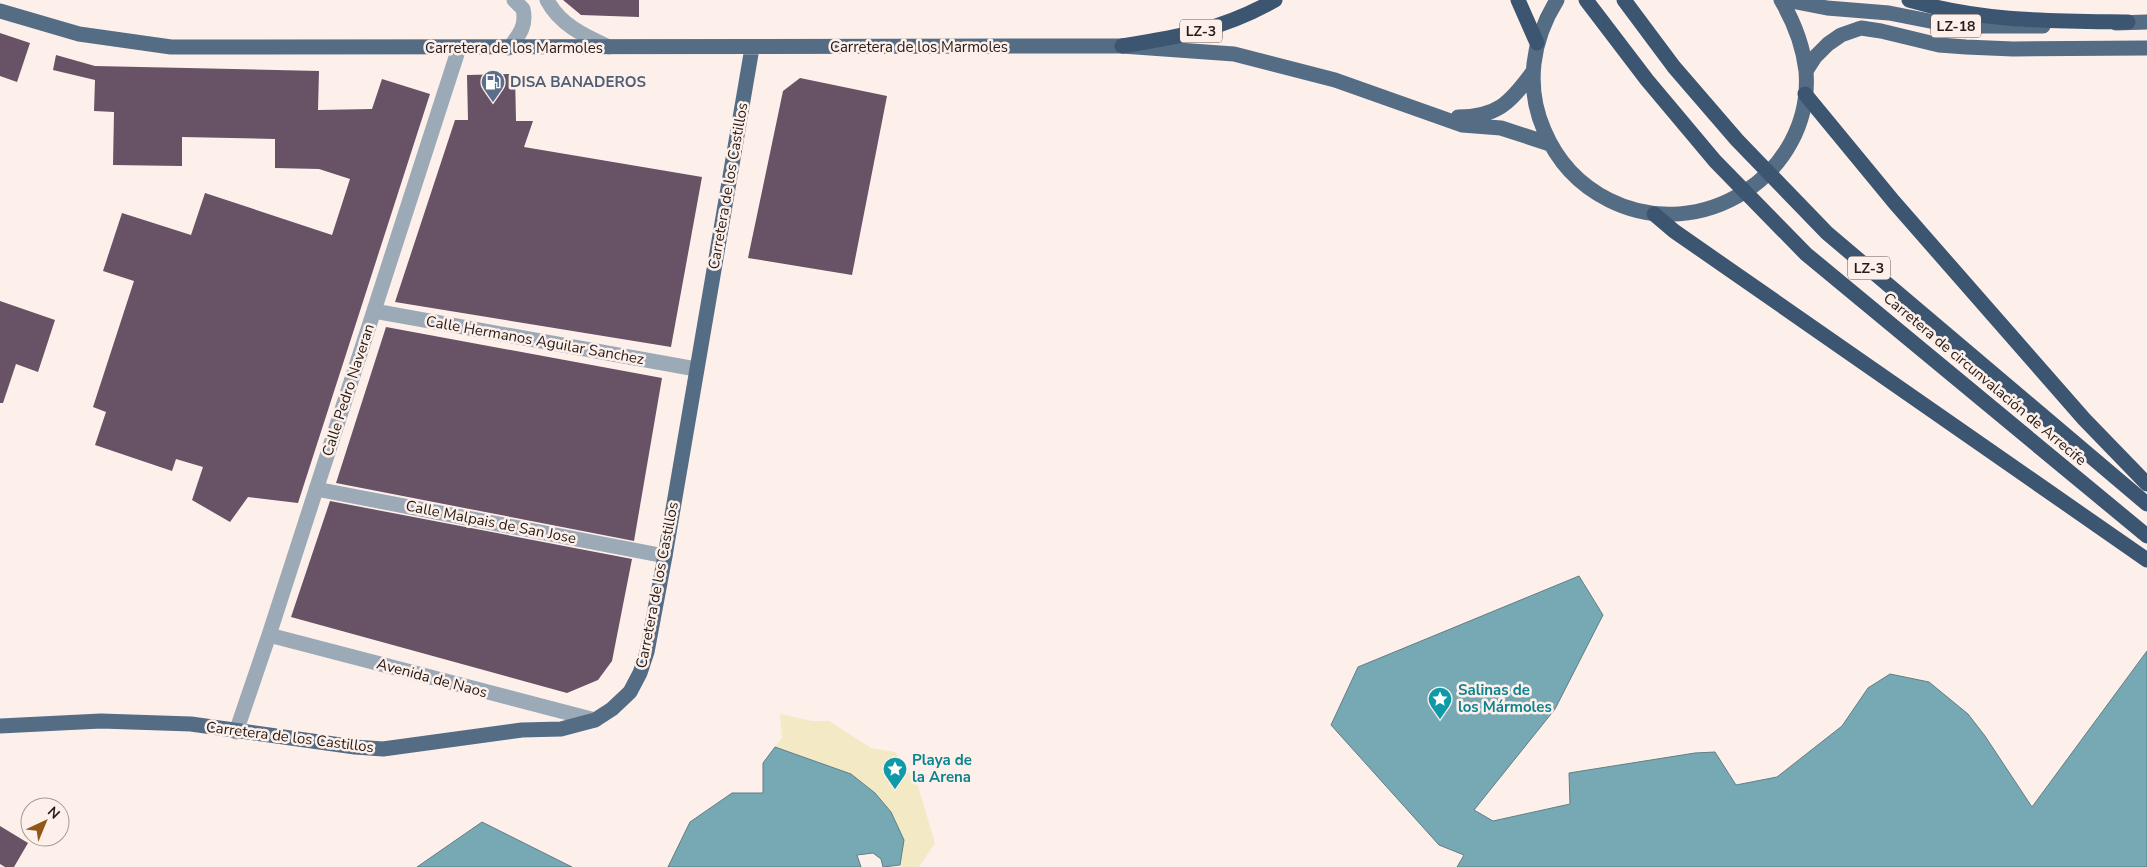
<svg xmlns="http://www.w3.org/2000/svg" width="2147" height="867" font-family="'Nunito Sans',sans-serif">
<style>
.sand{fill:#f3e9c4}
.water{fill:#77a9b5;stroke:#5f7e85}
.building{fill:#675266}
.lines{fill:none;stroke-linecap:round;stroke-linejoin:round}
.minor{stroke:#9ca9b7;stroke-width:15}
.major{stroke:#556c85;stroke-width:15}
.highway{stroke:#3c5672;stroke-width:15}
.labels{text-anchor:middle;stroke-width:5;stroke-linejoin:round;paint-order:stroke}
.shield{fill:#fdf0eb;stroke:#665b56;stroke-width:1}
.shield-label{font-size:14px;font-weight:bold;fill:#261b16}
.street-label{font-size:15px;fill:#261b16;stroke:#fdf0eb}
.service-label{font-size:15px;font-weight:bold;fill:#4e5e75;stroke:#fdf0eb;text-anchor:start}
.culture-label{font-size:15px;font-weight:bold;fill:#0d838f;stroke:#fdf0eb;text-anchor:start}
</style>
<rect width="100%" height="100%" fill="#fdf0eb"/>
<!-- sand -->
<path class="sand" d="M 780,714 L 812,721 L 829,721 L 871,748 L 895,752 L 918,786 L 935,843 L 919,867 L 902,867 L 900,865 L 904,840 L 891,812 L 875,793 L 851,774 L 775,747 L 782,738 Z"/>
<!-- water -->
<path class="water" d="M 1579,576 L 1603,615 L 1555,709 L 1474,810 L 1493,821 L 1570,804 L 1569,773 L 1695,753 L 1715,752 L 1736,785 L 1777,777 L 1842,726 L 1868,688 L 1890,674 L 1929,682 L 1968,714 L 1985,736 L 2032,807 L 2147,651 L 2147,867 L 1457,867 L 1464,855 L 1439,845 L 1331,725 L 1358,667 Z
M 775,747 L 851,774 L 875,793 L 891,812 L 904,840 L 900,865 L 883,867 L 881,859 L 873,853 L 857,855 L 861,867 L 668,867 L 690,822 L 732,793 L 763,793 L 763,763 Z
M 482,822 L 572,867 L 417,867 Z"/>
<!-- building -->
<path class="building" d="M 563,0 L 639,0 L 639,17 L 581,15 Z
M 0,33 L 30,43 L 17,82 L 0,76 Z
M 56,55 L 95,66 L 319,71 L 318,110 L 372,109 L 382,79 L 430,94 L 298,503 L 248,497 L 230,522 L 192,500 L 203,467 L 176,459 L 172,471 L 95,445 L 106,412 L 93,407 L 134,281 L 103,271 L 122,213 L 191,235 L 205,193 L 332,235 L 350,179 L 319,169 L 275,168 L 275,139 L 182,137 L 182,166 L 113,165 L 114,112 L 94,111 L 95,80 L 53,70 Z
M 515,74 L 516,121 L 533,121 L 524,147 L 702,177 L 671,347 L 395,302 L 455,120 L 468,120 L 467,75 Z
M 800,78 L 887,96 L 852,275 L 748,258 L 783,91 Z
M 0,301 L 55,320 L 38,372 L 16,364 L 3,403 L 0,403 Z
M 386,327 L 662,378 L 634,541 L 336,483 Z
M 330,501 L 632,559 L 612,661 L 598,680 L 567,693 L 291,617 Z
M 0,826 L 28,843 L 14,867 L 5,867 L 0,864 Z"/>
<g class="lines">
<!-- minor -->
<path class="minor" d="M 547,0 C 560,25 585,36 609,47
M 509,48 C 519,35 527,26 523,9 L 514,0
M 374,311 L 696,369
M 316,489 L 665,556
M 269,635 L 595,720
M 236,732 L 269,635 L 459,48"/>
<!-- major -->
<path class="major" d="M 1557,0 C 1532,40 1525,86 1544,130 C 1557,161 1579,185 1609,200 C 1700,246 1814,175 1806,71 C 1803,45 1794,22 1781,0
M 1786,0 L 1827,8 L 1889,13 L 1955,26 L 2043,26
M 0,11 L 79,34 L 171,47 L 1122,46 L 1234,54 L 1335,80 L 1462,125 L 1501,128 L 1550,144
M 2116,23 L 2147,22
M 1806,71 L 1815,57 L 1828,44 L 1841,35 L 1861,28 L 1881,31 L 1939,45 L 1966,47 L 2013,49 L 2147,48
M 1458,117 C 1497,117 1510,103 1532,73
M 0,726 L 101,721 L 191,724 L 355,747 L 383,749 L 522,730 L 561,729 L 595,720 L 612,709 L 630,692 L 640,673 L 647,652 L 665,556 L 752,48"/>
<!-- highway -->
<path class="highway" d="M 1518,0 L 1537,43
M 1586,0 L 1647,80 L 1715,161 L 1806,254 L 2147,536
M 1624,0 L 1674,67 L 1737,140 L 1827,233 L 2147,504
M 1909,0 C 1982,22 2052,21 2128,22
M 1122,46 C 1179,37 1224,29 1275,0
M 1805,94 L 1894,202 L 2084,419 L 2147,484
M 1654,214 L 1674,231 L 2147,560"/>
</g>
<!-- icons -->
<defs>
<symbol id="fuel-pin" viewBox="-11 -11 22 30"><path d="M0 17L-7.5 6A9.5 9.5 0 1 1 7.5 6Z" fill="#5c6f8a" stroke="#fdf0eb"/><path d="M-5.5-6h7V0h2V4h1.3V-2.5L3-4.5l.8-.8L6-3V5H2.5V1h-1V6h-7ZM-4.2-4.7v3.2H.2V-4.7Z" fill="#fff"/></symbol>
<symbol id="sight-pin" viewBox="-11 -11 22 30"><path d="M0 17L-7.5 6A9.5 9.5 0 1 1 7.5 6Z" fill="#0f9aa8" stroke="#fdf0eb"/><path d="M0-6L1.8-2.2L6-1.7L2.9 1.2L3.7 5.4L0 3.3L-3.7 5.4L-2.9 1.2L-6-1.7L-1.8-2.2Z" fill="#fff"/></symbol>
</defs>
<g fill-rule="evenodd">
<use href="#fuel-pin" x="479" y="68" width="28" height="38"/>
<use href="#sight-pin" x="1426" y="685" width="28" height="38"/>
<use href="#sight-pin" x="881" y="755" width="28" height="38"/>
</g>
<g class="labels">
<!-- shield labels -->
<g class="shield">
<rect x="1931" y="14.5" width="50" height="23" rx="4"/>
<rect x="1180" y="19.5" width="42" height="23" rx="4"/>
<rect x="1848" y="256.5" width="42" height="23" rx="4"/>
</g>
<g class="shield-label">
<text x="1956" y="31">LZ-18</text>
<text x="1201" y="36">LZ-3</text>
<text x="1869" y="273">LZ-3</text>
</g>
<!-- street labels -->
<g class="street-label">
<text x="919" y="52">Carretera de los Marmoles</text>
<text x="514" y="53">Carretera de los Marmoles</text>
<text transform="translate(728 186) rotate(-80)" y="5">Carretera de los Castillos</text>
<text transform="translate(535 340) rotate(10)" y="5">Calle Hermanos Aguilar Sanchez</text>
<text transform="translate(1985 379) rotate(40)" y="5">Carretera de circunvalación de Arrecife</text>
<text transform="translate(348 390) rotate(-72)" y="5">Calle Pedro Naveran</text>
<text transform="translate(491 522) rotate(11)" y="5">Calle Malpais de San Jose</text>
<text transform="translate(657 585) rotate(-79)" y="5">Carretera de los Castillos</text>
<text transform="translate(432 678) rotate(15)" y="5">Avenida de Naos</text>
<text transform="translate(290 737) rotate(7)" y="5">Carretera de los Castillos</text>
</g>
<!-- service labels -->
<g class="service-label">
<text x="510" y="87">DISA BANADEROS</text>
</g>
<!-- culture labels -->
<g class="culture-label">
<text x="1458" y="695">Salinas de<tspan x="1458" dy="17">los Mármoles</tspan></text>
<text x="912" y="765">Playa de<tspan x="912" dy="17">la Arena</tspan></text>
</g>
</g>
<!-- north arrow -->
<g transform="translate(45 822) rotate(44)"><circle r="24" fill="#fdf0eb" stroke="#a79b96"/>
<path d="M0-4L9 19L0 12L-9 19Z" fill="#935619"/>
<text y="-8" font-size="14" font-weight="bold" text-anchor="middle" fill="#261b16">N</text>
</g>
</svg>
